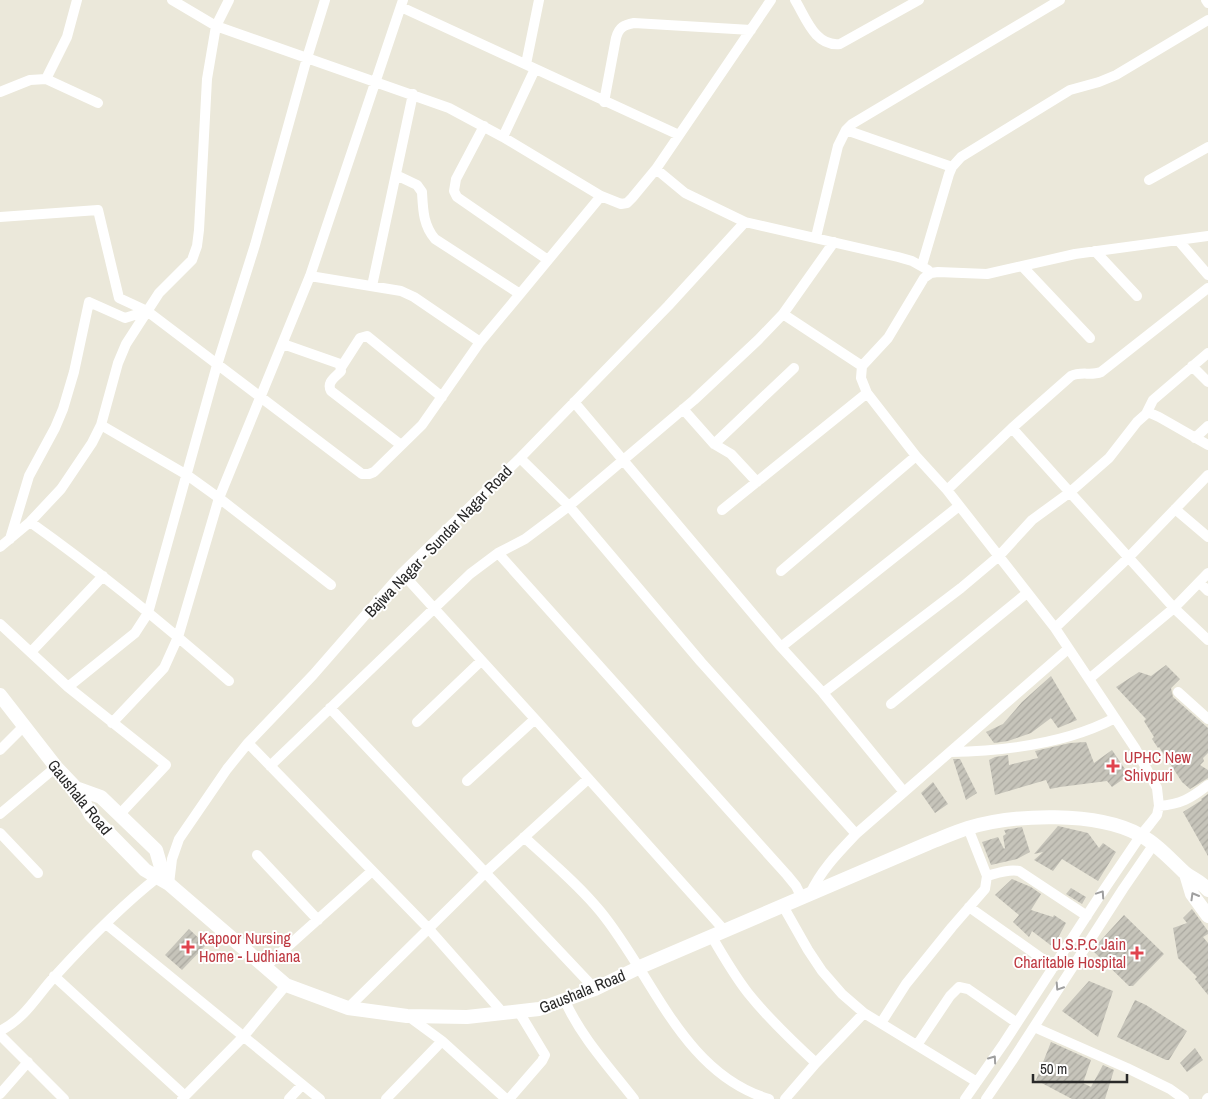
<svg xmlns="http://www.w3.org/2000/svg" width="1208" height="1099" font-family="'Archivo Narrow',sans-serif">
<style>
.building{fill:url(#building-hatch)}
.lines{fill:none;stroke-linecap:round;stroke-linejoin:round}
.street{stroke:#fff;stroke-width:10}
.secondary{stroke:#fff;stroke-width:14}
.oneway{stroke:#9f9f9f}
.health-dot{fill:#e0444e;stroke:#fff;stroke-width:2}
.labels{text-anchor:middle;stroke-width:4;stroke-linejoin:round;paint-order:stroke}
.street-label{font-size:16px;fill:#292929;stroke:#fff}
.health-label{font-size:16px;fill:#be3a42;stroke:#fff;text-anchor:start}
</style>
<defs>
<pattern id="building-hatch" width="6" height="6" patternUnits="userSpaceOnUse" patternTransform="scale(1.25)"><rect width="6" height="6" fill="#c6c4ba"/><path d="M-1 1l2-2M0 6l6-6M5 7l2-2" fill="none" stroke="#aaa8a0"/></pattern>
</defs>
<rect width="100%" height="100%" fill="#ebe8da"/>
<!-- building -->
<path class="building" d="M 1166,665 L 1180,679 L 1171,688 L 1173,697 L 1208,728 L 1208,753 L 1203,758 L 1204,761 L 1200,765 L 1208,770 L 1208,778 L 1190,789 L 1182,782 L 1159,747 L 1158,748 L 1152,739 L 1154,737 L 1144,721 L 1146,719 L 1116,687 L 1139,672 L 1151,676 Z
M 1051,676 L 1077,720 L 1058,728 L 1051,718 L 1031,733 L 1008,741 L 994,743 L 986,732 L 1003,724 L 1022,702 Z
M 1086,742 L 1094,763 L 1112,750 L 1129,775 L 1112,787 L 1107,781 L 1060,787 L 1050,789 L 1046,780 L 995,795 L 989,760 L 995,757 L 1008,755 L 1009,765 L 1038,758 L 1035,751 L 1070,743 Z
M 953,759 L 960,759 L 977,793 L 966,800 Z
M 933,782 L 948,804 L 935,813 L 921,793 Z
M 1208,794 L 1208,856 L 1183,812 L 1202,800 L 1201,799 Z
M 1058,826 L 1088,833 L 1099,848 L 1103,843 L 1116,852 L 1098,881 L 1062,859 L 1053,871 L 1034,860 L 1043,852 L 1034,854 Z
M 1022,827 L 1030,852 L 1017,859 L 991,865 L 982,842 L 998,837 L 1004,849 L 1005,848 L 1003,836 L 1006,834 L 1004,830 Z
M 1012,879 L 1031,887 L 1041,894 L 1031,910 L 1053,917 L 1054,915 L 1066,923 L 1053,947 L 1032,931 L 1029,937 L 1013,922 L 1019,915 L 995,895 Z
M 1071,888 L 1086,897 L 1082,904 L 1066,894 Z
M 1192,909 L 1208,931 L 1208,934 L 1203,937 L 1208,943 L 1208,995 L 1195,979 L 1197,977 L 1178,958 L 1173,928 L 1187,923 L 1183,918 Z
M 1124,915 L 1164,954 L 1133,986 L 1129,986 L 1092,950 Z
M 189,929 L 206,945 L 182,970 L 165,955 Z
M 1089,981 L 1113,991 L 1098,1037 L 1062,1011 Z
M 1135,1000 L 1146,1005 L 1187,1031 L 1169,1060 L 1166,1060 L 1117,1037 Z
M 1051,1042 L 1091,1060 L 1083,1083 L 1091,1087 L 1103,1065 L 1114,1070 L 1105,1099 L 1072,1099 L 1036,1080 Z
M 1195,1048 L 1203,1060 L 1187,1072 L 1180,1063 Z"/>
<g class="lines">
<!-- street -->
<path class="street" d="M 172,0 L 216,26 L 449,108 L 503,137 L 601,196 L 621,204 L 627,203 L 632,198 L 656,169 L 771,0
M 795,0 C 806,18 815,47 840,44 L 919,0
M 1206,0 L 1208,3
M 401,7 L 679,135
M 526,64 L 539,0
M 46,79 L 67,37 L 77,0
M 0,92 L 30,80 L 46,79 L 98,103
M 604,102 L 616,38 C 619,27 624,25 634,23 L 751,30
M 484,126 L 456,179 L 454,191 L 457,197 L 548,260
M 846,130 L 952,167
M 503,137 L 535,69
M 656,169 L 685,193 L 745,222 L 898,257 L 912,261 L 928,270
M 396,175 L 417,185 L 422,192 C 423,209 423,225 435,239 L 520,294 L 601,196
M 1149,180 L 1208,147
M 0,217 L 98,210 L 119,298 L 147,311 L 362,474 L 369,474 L 374,472 L 422,425 L 480,342 L 520,294
M 816,237 L 838,146 L 846,130 L 852,124 L 1060,0
M 1178,240 L 1208,275
M 1095,251 L 1137,296
M 922,265 L 949,174 L 952,167 L 961,157 L 1070,90 L 1099,82 L 1116,75 L 1208,20
M 1022,266 L 1090,338
M 310,276 L 401,291 L 414,297 L 480,342
M 372,286 L 413,94
M 783,314 L 862,366
M 283,344 L 340,364 L 341,371 C 336,377 326,382 331,391 L 401,445
M 342,366 L 360,338 L 367,336 L 442,397
M 1192,366 L 1208,382
M 574,402 L 781,647 L 823,693 L 904,792
M 683,409 L 714,444 L 731,454 L 757,482
M 1146,414 L 1153,400 L 1208,353
M 101,425 L 187,475 L 219,498 L 331,585
M 1012,428 L 1174,608 L 1208,640
M 1195,438 L 1208,426
M 714,444 L 794,368
M 520,458 L 569,506 L 701,662 L 856,834
M 947,490 L 1012,428 L 1071,376 C 1081,371 1091,376 1101,372 L 1208,288
M 1175,509 L 1208,537
M 722,510 L 867,393
M 30,522 C 99,571 165,625 229,681
M 10,539 L 29,476 L 55,428 L 63,409 L 74,372 L 89,302 L 125,318 L 147,311
M 0,547 L 30,522 L 61,489 L 92,443 L 101,425 L 118,363 L 126,344 L 159,293 L 192,260 L 197,246 L 199,230 L 207,79 L 216,26 L 229,0
M 498,553 L 787,875 L 796,886 L 802,898
M 781,571 L 916,456
M 402,573 L 535,719 L 725,931
M 1200,583 L 1208,591
M 0,624 L 68,687 L 166,765 L 119,815
M 1055,628 L 1128,558 L 1208,475
M 781,647 L 959,506
M 31,652 L 103,576
M 1089,679 L 1174,608 L 1208,573
M 68,687 L 135,633 L 148,613 L 217,365 L 255,245 L 307,58 L 325,0
M 1178,692 L 1208,719
M 823,693 L 961,588 L 999,556 L 1032,520 L 1069,493 L 1109,458 L 1137,422 L 1146,414 L 1150,413 L 1159,417 L 1208,445
M 891,704 L 1027,593
M 330,708 L 595,989
M 417,722 L 481,661
M 112,723 L 164,668 L 178,637 L 219,498 L 310,276 L 403,0
M 248,743 L 428,928 L 504,1014
M 0,750 L 24,726
M 950,752 C 1006,751 1066,744 1115,718
M 270,766 L 470,574 L 498,553 L 525,539 L 569,506 L 694,400 L 758,340 L 783,314 L 834,242
M 467,781 L 535,719
M 1159,806 C 1181,804 1190,799 1208,785
M 0,814 L 56,767
M 0,833 L 38,873
M 524,837 C 550,861 578,884 600,911 C 653,975 682,1073 769,1099
M 257,855 L 318,920
M 987,876 C 998,873 1008,869 1019,871 L 1087,916
M 169,884 L 172,859 L 179,839 L 227,769 L 248,743 L 313,675 L 402,573 L 520,458 L 668,306 L 745,222
M 810,894 C 821,870 838,853 856,834 L 1068,649
M 783,906 L 808,950 L 822,971 L 842,994 L 864,1013 L 977,1082
M 969,907 L 1054,967
M 106,924 L 320,1099
M 712,937 C 723,956 734,975 748,993 C 768,1018 792,1041 816,1063
M 266,966 L 372,871
M 54,976 L 185,1096
M 565,1001 C 581,1037 610,1068 634,1099
M 348,1008 L 486,872 L 588,779
M 408,1016 L 442,1041 L 506,1099
M 881,1023 L 906,984 L 952,927 L 985,889 L 987,876 L 968,828
M 1034,1027 L 1127,1068 L 1170,1089 L 1184,1099
M 0,1031 C 27,1017 36,996 56,975 C 88,940 121,906 158,877
M 0,1035 L 64,1099
M 917,1045 L 950,996 L 959,987 L 968,989 L 1017,1023
M 0,1094 L 28,1062
M 182,1099 L 243,1037 L 286,985
M 289,1099 L 302,1085
M 386,1099 L 442,1041
M 509,1099 L 542,1061 L 545,1055 L 519,1012
M 785,1099 L 816,1063 L 864,1013
M 965,1099 L 1004,1043 L 1097,900 L 1141,835 L 1150,824 L 1157,815 L 1159,806 L 1157,788 L 1135,748 L 1055,628 L 947,490 L 916,456 L 867,393 L 861,378 L 862,366 L 888,338 L 924,278 L 931,273 L 938,272 L 987,274 L 1075,254 L 1208,236
M 986,1099 L 1012,1061 L 1123,889 L 1154,844
M 1207,1099 L 1208,1098"/>
<!-- secondary -->
<path class="secondary" d="M 0,695 L 56,767 L 76,788 L 91,815 L 145,870 L 169,884 L 286,985 L 348,1008 L 407,1016 L 467,1017 L 539,1009 L 595,989 L 640,967 L 929,843 C 942,838 955,832 968,828 C 1014,814 1097,811 1140,835 C 1157,844 1170,859 1184,872 C 1192,879 1201,881 1208,890
M 76,788 L 101,797 L 156,850 L 165,881
M 1186,874 L 1192,894 L 1208,916"/>
</g>
<!-- one-way arrows -->
<defs><path id="oneway-chevron" d="M-2-3.5L2.5 0L-2 3.5" fill="none" stroke-width="1.6" stroke-linecap="round" stroke-linejoin="round" transform="scale(1.25)"/></defs>
<g class="oneway">
<use href="#oneway-chevron" transform="translate(1101 894) rotate(-56)"/>
<use href="#oneway-chevron" transform="translate(1194 896) rotate(-120)"/>
<use href="#oneway-chevron" transform="translate(1059 987) rotate(123)"/>
<use href="#oneway-chevron" transform="translate(993 1059) rotate(-55)"/>
</g>
<!-- markers -->
<g class="health-dot">
<path d="M1110.5 758.5h5v5h5v5h-5v5h-5v-5h-5v-5h5z"/>
<path d="M185.5 939.5h5v5h5v5h-5v5h-5v-5h-5v-5h5z"/>
<path d="M1134.5 945.5h5v5h5v5h-5v5h-5v-5h-5v-5h5z"/>
</g>
<g class="labels">
<!-- street labels -->
<g class="street-label">
<text transform="translate(438 541) rotate(-46)" y="6">Bajwa Nagar - Sundar Nagar Road</text>
<text transform="translate(80 797) rotate(51)" y="6">Gaushala Road</text>
<text transform="translate(582 991) rotate(-22)" y="6">Gaushala Road</text>
</g>
<!-- health labels -->
<g class="health-label">
<text x="1124" y="763">UPHC New<tspan x="1124" dy="18">Shivpuri</tspan></text>
<text x="199" y="944">Kapoor Nursing<tspan x="199" dy="18">Home - Ludhiana</tspan></text>
<text x="1126" y="950" text-anchor="end">U.S.P.C Jain<tspan x="1126" dy="18">Charitable Hospital</tspan></text>
</g>
</g>
<!-- scale -->
<path d="M1033 1074v8h94v-8" fill="none" stroke="#292929" stroke-width="2.5"/>
<text x="1040" y="1074" font-size="15" fill="#292929" stroke="#ffffff" stroke-width="4" paint-order="stroke">50 m</text>
</svg>
